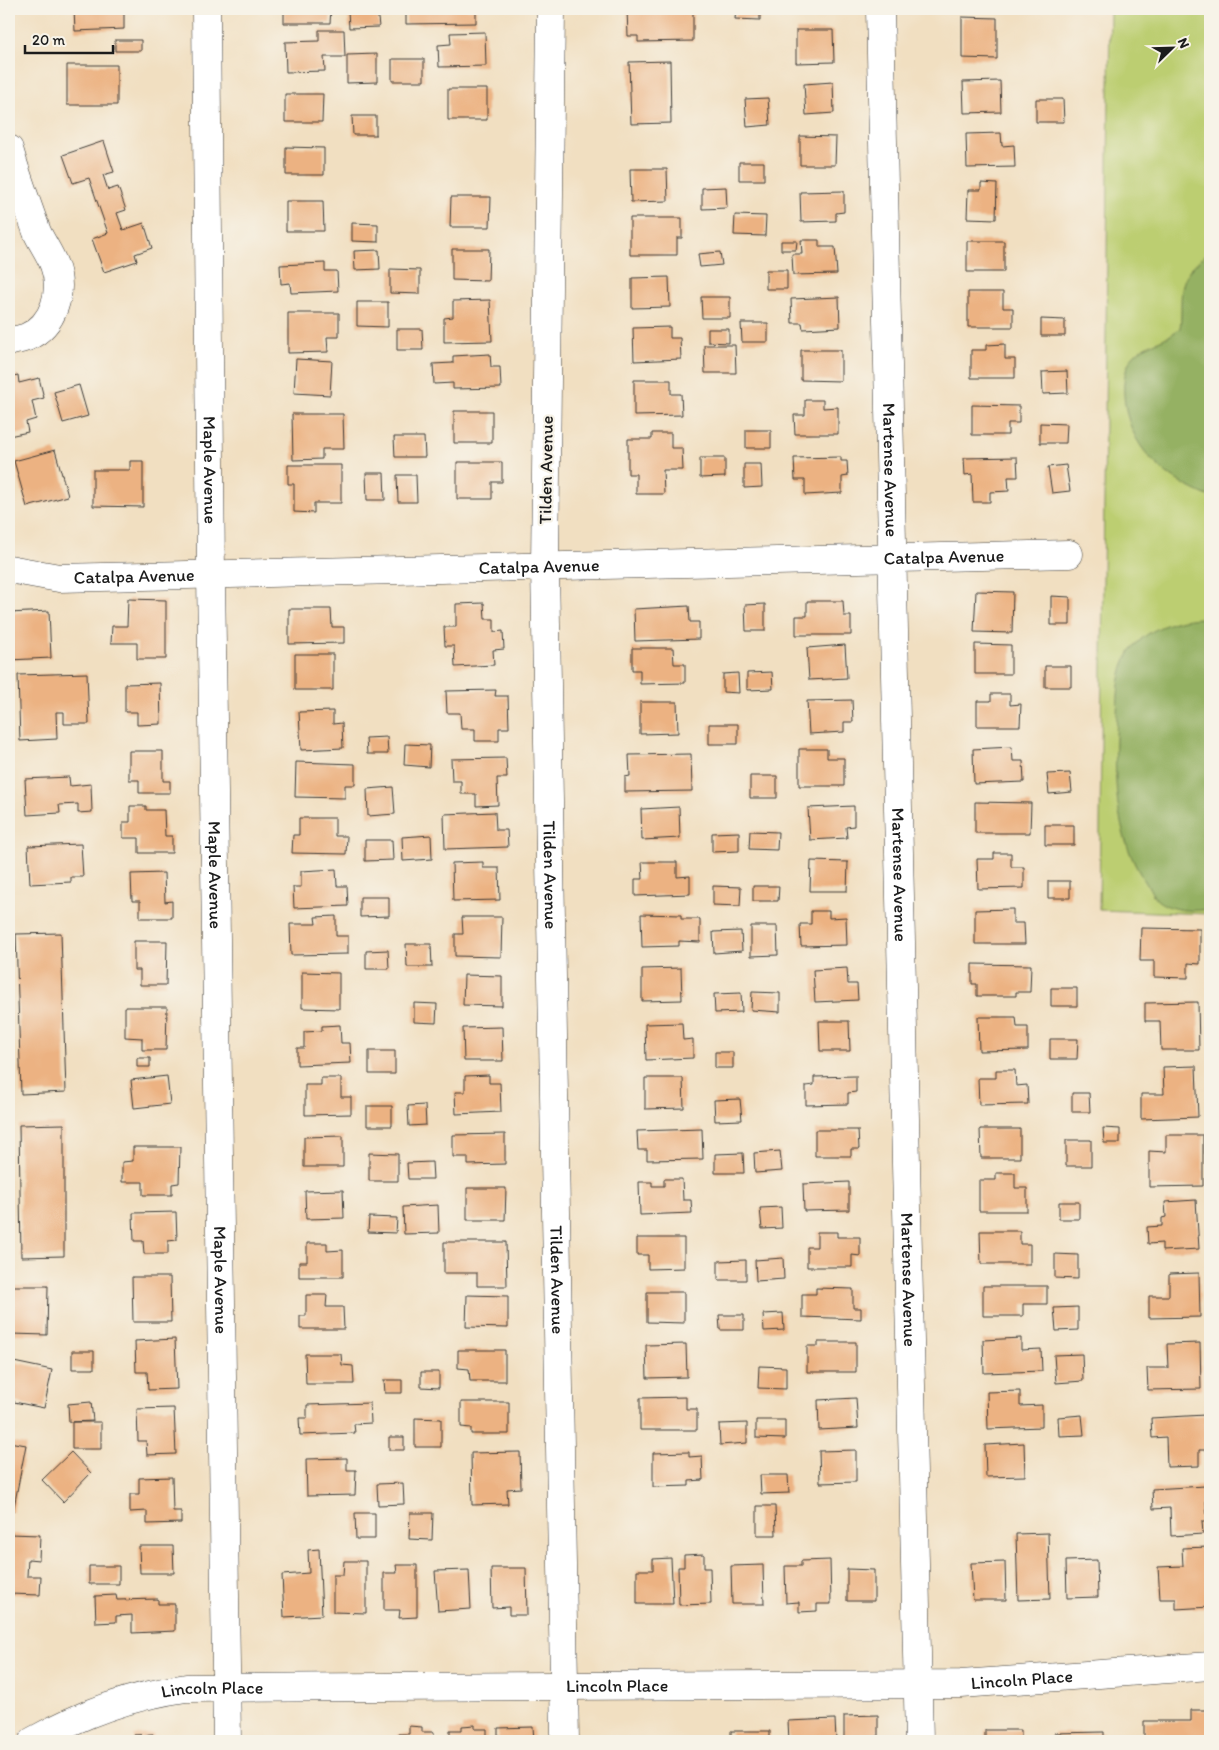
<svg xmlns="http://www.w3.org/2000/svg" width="1219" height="1750" font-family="Itim,sans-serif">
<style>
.green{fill:#bcce71;stroke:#6c7546}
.forest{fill:#95b163;stroke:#586640}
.building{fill:#ecb282}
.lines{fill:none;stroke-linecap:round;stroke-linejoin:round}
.minor-casing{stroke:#3c3935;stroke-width:29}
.minor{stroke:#fff;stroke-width:28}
.labels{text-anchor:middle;stroke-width:4.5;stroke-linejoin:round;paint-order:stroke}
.street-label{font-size:18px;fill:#1c1c1c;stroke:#f7f3e8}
</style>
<rect width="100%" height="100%" fill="#f7f3e8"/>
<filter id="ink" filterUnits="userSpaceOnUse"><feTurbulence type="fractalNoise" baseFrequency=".02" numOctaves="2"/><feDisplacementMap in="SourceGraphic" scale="10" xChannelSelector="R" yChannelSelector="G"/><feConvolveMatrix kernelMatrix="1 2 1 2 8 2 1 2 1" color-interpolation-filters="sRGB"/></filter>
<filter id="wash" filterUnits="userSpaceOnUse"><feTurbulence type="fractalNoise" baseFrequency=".0096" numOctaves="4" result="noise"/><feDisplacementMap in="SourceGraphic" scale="20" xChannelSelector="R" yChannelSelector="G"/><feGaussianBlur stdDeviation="1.12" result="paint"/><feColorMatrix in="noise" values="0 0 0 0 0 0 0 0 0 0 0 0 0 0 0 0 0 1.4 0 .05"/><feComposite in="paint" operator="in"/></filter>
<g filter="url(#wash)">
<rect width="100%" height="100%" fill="#f1dfc1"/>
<!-- green -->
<path class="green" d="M 1110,9 L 1210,9 L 1210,914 L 1099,910 Z"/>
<!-- forest -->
<path class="forest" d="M 1210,251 L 1210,497 C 1164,478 1128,449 1124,395 C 1123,382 1125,365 1134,355 C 1145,343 1167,341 1180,328 C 1183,309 1177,287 1190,270 C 1195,263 1204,257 1210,251 Z
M 1210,618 L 1210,909 C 1193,912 1169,911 1156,899 C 1152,895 1151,890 1148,886 C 1112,836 1114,774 1117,715 C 1118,694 1118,667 1132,649 C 1149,626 1183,617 1210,618 Z"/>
<g id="blocks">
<!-- building -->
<path class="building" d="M 74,9 L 124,9 L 124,29 L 75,31 Z
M 284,9 L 331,9 L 330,23 L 284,23 Z
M 377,9 L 379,27 L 349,28 L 348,10 Z
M 406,9 L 476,9 L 476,23 L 406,24 Z
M 627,9 L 693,9 L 693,41 L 638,42 L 638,36 L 628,36 Z
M 736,9 L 760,9 L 760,20 L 735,19 Z
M 962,17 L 997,18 L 997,59 L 962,58 Z
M 319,30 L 344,30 L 345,57 L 324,57 L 325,71 L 286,72 L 285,42 L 319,41 Z
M 796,30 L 833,30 L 834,62 L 796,63 Z
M 485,32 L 486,66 L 439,67 L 438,45 L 451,44 L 450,33 Z
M 115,40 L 141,40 L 141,51 L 115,51 Z
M 377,54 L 377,82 L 347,83 L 347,55 Z
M 392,59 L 424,59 L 424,81 L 392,81 Z
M 670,61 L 671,123 L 631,124 L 629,62 Z
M 67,65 L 117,65 L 117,105 L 67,105 Z
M 1000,81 L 1001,112 L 964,113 L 963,82 Z
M 833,82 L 834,113 L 806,115 L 804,84 Z
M 448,89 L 487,89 L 487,120 L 448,120 Z
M 285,94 L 323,94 L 322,122 L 285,122 Z
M 768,98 L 770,125 L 747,127 L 745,99 Z
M 1036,99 L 1063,99 L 1064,122 L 1036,122 Z
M 352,116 L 376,116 L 376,135 L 353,135 Z
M 1001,133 L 1002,146 L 1014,145 L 1015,167 L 967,168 L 966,134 Z
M 800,136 L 836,137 L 835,165 L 800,165 Z
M 104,141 L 114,172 L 103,175 L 108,190 L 118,187 L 126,210 L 117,213 L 123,230 L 144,223 L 152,248 L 135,254 L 137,261 L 104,272 L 92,239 L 108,233 L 89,178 L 73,183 L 63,155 Z
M 286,147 L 324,148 L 324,175 L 286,175 Z
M 739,162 L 764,162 L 764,180 L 739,180 Z
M 630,169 L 667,169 L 668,201 L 631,202 Z
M 981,183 L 997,184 L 996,219 L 967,218 L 968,190 L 981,190 Z
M 726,187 L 727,208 L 702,209 L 702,188 Z
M 844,191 L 844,212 L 836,213 L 836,221 L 801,222 L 800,192 Z
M 451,197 L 491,197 L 490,227 L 450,227 Z
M 286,201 L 323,201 L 324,231 L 286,231 Z
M 735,215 L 766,216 L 765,236 L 734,235 Z
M 630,218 L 682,218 L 682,238 L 677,238 L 677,255 L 630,255 Z
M 352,223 L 378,224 L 378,242 L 352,241 Z
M 801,240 L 819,240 L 819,247 L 835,247 L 837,274 L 793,275 L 792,254 L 802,254 Z
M 781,241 L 797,241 L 796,250 L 781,250 Z
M 967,241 L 1004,241 L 1004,272 L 967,272 Z
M 452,249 L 489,249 L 488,281 L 452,280 Z
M 379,250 L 380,269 L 355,270 L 354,251 Z
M 720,252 L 722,265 L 700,267 L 698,254 Z
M 325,263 L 325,271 L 337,271 L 338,291 L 291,293 L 290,283 L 281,284 L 280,265 Z
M 390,269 L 420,270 L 420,294 L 390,293 Z
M 766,270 L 787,270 L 787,289 L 766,289 Z
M 669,277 L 670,307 L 632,308 L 632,278 Z
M 968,292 L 1003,292 L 1003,308 L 1013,308 L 1013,327 L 968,327 Z
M 701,297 L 730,297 L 730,318 L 702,318 Z
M 839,297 L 840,327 L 803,329 L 802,323 L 792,323 L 791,299 Z
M 490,300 L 492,341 L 444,342 L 444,318 L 453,317 L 453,301 Z
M 357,302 L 388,302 L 388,327 L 357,326 Z
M 288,313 L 339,313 L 339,337 L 327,337 L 328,352 L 288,353 Z
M 1041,319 L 1065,320 L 1065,336 L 1041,336 Z
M 741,323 L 768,323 L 768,342 L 742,342 Z
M 670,327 L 670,338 L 680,338 L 681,359 L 634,361 L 633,328 Z
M 397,329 L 422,329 L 423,350 L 397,350 Z
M 708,329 L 729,329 L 729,343 L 708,342 Z
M 1005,344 L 1005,359 L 1015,359 L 1015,378 L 971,378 L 971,350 L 986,350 L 986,345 Z
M 704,345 L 735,345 L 736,373 L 705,373 Z
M 801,350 L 841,350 L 841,381 L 801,380 Z
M 490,354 L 491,367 L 500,367 L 501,388 L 453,389 L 453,383 L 434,384 L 433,364 L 453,363 L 453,356 Z
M 296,359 L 332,361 L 330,395 L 294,393 Z
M 1067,371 L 1068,393 L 1043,394 L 1042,372 Z
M 18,375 L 19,383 L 39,378 L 44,398 L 32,401 L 36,419 L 26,422 L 28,432 L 9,436 L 9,377 Z
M 634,380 L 671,380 L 671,394 L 681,394 L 682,415 L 634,416 Z
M 79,385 L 88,416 L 63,423 L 54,392 Z
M 805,400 L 823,400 L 823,408 L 838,407 L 838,434 L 795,434 L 794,415 L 805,415 Z
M 972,405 L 1019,406 L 1019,423 L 1008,423 L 1008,435 L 972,435 Z
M 454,411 L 492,411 L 492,443 L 454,443 Z
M 292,414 L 343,414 L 344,449 L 322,449 L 322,459 L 293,460 Z
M 1040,423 L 1067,424 L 1066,443 L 1040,443 Z
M 746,430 L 771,430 L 771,448 L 746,448 Z
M 652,433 L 671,433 L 671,448 L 682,448 L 683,470 L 663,470 L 664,494 L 636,494 L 636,474 L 628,474 L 628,439 L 652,439 Z
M 394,437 L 424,437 L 425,457 L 395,457 Z
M 55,450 L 68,496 L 27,507 L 14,461 Z
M 841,457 L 841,461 L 847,461 L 848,476 L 842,477 L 842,493 L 805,495 L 805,480 L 795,480 L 794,458 Z
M 1017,457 L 1018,477 L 1008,477 L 1009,491 L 990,492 L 990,502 L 973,502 L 972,474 L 965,475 L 964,458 Z
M 700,458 L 725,458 L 725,477 L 700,478 Z
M 130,461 L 143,461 L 143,507 L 93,506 L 93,470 L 130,470 Z
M 457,462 L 502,462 L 502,482 L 492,482 L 492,499 L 457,499 Z
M 744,464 L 761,464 L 762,487 L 744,488 Z
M 288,465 L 341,465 L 341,503 L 314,503 L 314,513 L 294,512 L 294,484 L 288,484 Z
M 1066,465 L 1070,491 L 1052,493 L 1048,467 Z
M 366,473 L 384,473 L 385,500 L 367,500 Z
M 397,475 L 416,475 L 417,502 L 398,502 Z
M 976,591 L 1013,592 L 1012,633 L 974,632 Z
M 1051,596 L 1070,597 L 1070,625 L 1051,625 Z
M 128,599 L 166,600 L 166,659 L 137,659 L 137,643 L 111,643 L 112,626 L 127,626 Z
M 807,601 L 843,601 L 844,616 L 851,616 L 851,635 L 796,635 L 796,616 L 807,616 Z
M 484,603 L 485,619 L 494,619 L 494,632 L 503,631 L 504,649 L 493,650 L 494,665 L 455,667 L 454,646 L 445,646 L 444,627 L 456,627 L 456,604 Z
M 765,604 L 765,631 L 746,631 L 745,605 Z
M 689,606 L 690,622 L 699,622 L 699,639 L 635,641 L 634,609 Z
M 289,609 L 331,609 L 332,627 L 344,627 L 344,643 L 289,644 Z
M 49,611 L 51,658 L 9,660 L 9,613 Z
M 975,644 L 1011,645 L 1011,674 L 975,674 Z
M 845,645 L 847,678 L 809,680 L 807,648 Z
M 632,648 L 673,648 L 674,664 L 685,664 L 685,683 L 640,684 L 640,670 L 632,670 Z
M 295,654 L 333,654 L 333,690 L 295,690 Z
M 1045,666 L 1071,666 L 1071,687 L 1045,687 Z
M 772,672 L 773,689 L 747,690 L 747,673 Z
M 87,673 L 89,724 L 64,724 L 64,712 L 56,712 L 57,739 L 20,741 L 18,675 Z
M 738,673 L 739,693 L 723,692 L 723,674 Z
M 160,683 L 161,724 L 137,725 L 137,712 L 125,712 L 125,684 Z
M 496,690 L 495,696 L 508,696 L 509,728 L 499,728 L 499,741 L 475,741 L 475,729 L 461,729 L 460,713 L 447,713 L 446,691 Z
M 991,694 L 1010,694 L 1010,705 L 1021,704 L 1020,726 L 977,726 L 977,701 L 991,701 Z
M 852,700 L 853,722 L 844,722 L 844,732 L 809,734 L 807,701 Z
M 640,702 L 677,702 L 678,733 L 640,734 Z
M 333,711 L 333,724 L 342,723 L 343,748 L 301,750 L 299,712 Z
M 709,724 L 738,724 L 738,744 L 709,744 Z
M 387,737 L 388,754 L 367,754 L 366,738 Z
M 405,744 L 430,745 L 429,767 L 404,765 Z
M 1012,747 L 1013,761 L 1023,761 L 1024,782 L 974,784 L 973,749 Z
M 799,749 L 827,749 L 827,758 L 844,758 L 844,786 L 799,786 Z
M 129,751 L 163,751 L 163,781 L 170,781 L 170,793 L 139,793 L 139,780 L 129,780 Z
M 691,754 L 692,791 L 625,792 L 625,777 L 630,776 L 629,755 Z
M 506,758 L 507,778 L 497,778 L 498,805 L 476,806 L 476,794 L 461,794 L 461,781 L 452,781 L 451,759 Z
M 296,762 L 355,764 L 355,785 L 345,785 L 345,798 L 295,797 Z
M 1070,773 L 1072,792 L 1049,794 L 1047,774 Z
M 750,776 L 777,776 L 777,798 L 750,798 Z
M 69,777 L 70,786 L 91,784 L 92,812 L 78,813 L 78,804 L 59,805 L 60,813 L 27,815 L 25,779 Z
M 393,787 L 395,814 L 368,816 L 367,789 Z
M 975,802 L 1031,803 L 1030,833 L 975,833 Z
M 130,806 L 146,806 L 146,810 L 164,810 L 165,836 L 172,836 L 172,853 L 139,853 L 139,838 L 123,838 L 123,822 L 130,822 Z
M 854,806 L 854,826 L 846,827 L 847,838 L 810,840 L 808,808 Z
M 679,807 L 680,838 L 642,840 L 641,809 Z
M 495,812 L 496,830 L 507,830 L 508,847 L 445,849 L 444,814 Z
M 299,818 L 335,818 L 335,836 L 347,836 L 346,854 L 292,853 L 293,835 L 299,835 Z
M 1045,825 L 1074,825 L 1074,845 L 1045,845 Z
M 750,831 L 778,832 L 777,850 L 749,849 Z
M 739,832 L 739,851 L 712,852 L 712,833 Z
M 431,835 L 432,859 L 403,861 L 402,837 Z
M 365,840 L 392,840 L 393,860 L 365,861 Z
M 81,844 L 83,877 L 71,877 L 71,882 L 30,884 L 28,846 Z
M 994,853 L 1011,853 L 1011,867 L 1024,867 L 1024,888 L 978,889 L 977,859 L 994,859 Z
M 811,861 L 848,862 L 847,891 L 810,891 Z
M 483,862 L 483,868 L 499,868 L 500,900 L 453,901 L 452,863 Z
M 642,862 L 677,862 L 677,877 L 690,876 L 690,894 L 635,896 L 635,879 L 643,879 Z
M 336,869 L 337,886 L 347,886 L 348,906 L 294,908 L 293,887 L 301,887 L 301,871 Z
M 164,873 L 165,902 L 172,901 L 172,918 L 140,918 L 140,901 L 132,901 L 131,874 Z
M 1048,881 L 1070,881 L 1070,898 L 1048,898 Z
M 713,886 L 741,887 L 740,906 L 713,905 Z
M 753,886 L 779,886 L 778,901 L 753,901 Z
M 360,897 L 389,897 L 389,916 L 360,917 Z
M 1013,909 L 1013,923 L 1024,923 L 1025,944 L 975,944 L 975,910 Z
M 811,911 L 829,911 L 829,918 L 846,917 L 847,945 L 801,946 L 800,924 L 811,924 Z
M 641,914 L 681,915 L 681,919 L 700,919 L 700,942 L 679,941 L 679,946 L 642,947 Z
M 336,916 L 336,936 L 348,936 L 348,954 L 291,955 L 290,924 L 316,924 L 315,917 Z
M 462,917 L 502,917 L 501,957 L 455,956 L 455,934 L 463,934 Z
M 751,926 L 777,926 L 778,955 L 751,956 Z
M 1141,928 L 1200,929 L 1200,964 L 1188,963 L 1188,978 L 1154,977 L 1154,961 L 1140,961 Z
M 741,931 L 742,951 L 714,953 L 713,932 Z
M 61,933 L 66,1092 L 21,1094 L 16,934 Z
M 134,941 L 167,941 L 166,985 L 140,985 L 140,970 L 134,970 Z
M 406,944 L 431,944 L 432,967 L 407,967 Z
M 388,950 L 389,969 L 366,969 L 366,951 Z
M 972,964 L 1031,965 L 1030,992 L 1016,992 L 1016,996 L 977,996 L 977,984 L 972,984 Z
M 681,968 L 682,1000 L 642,1001 L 642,969 Z
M 847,968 L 848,984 L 857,984 L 858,1000 L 815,1002 L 813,970 Z
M 302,972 L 339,973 L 339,1009 L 302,1008 Z
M 464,975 L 502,976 L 502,1006 L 463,1005 Z
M 1051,988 L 1077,988 L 1077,1006 L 1051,1006 Z
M 752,992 L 780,993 L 780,1012 L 751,1010 Z
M 741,993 L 742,1012 L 715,1013 L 714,994 Z
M 1198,1002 L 1199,1050 L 1161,1050 L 1160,1021 L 1145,1021 L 1145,1003 Z
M 414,1003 L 437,1004 L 436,1023 L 414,1022 Z
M 125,1007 L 167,1007 L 166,1050 L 142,1050 L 142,1038 L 125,1037 Z
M 978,1017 L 1016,1017 L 1017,1027 L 1028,1027 L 1028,1050 L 979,1051 Z
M 819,1021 L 849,1021 L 850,1051 L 820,1051 Z
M 682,1023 L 683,1040 L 693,1039 L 693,1058 L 646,1060 L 645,1024 Z
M 340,1025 L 341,1043 L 350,1043 L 351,1063 L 297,1065 L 297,1048 L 304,1048 L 304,1032 L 322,1031 L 322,1026 Z
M 502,1027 L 503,1061 L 464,1061 L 463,1028 Z
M 1050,1039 L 1078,1039 L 1077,1059 L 1050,1059 Z
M 369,1051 L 395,1051 L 395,1074 L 369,1074 Z
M 715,1052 L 733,1052 L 733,1068 L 715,1068 Z
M 137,1058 L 150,1058 L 150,1067 L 137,1067 Z
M 1196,1066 L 1198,1117 L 1141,1119 L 1141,1094 L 1164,1094 L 1163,1067 Z
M 996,1070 L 1015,1070 L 1016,1086 L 1027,1085 L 1028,1104 L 979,1105 L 978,1078 L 996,1078 Z
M 489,1075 L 489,1083 L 500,1083 L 501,1112 L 456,1114 L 455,1092 L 465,1092 L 465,1076 Z
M 167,1076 L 170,1104 L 134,1108 L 131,1080 Z
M 856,1076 L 856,1092 L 848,1093 L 848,1104 L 806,1105 L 806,1086 L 814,1085 L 814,1077 Z
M 321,1078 L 341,1078 L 341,1097 L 351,1097 L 351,1114 L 305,1115 L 305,1085 L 321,1085 Z
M 645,1078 L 683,1078 L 684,1108 L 645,1109 Z
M 1072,1093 L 1089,1093 L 1090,1112 L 1072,1112 Z
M 740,1099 L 742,1120 L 715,1121 L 714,1100 Z
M 425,1105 L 426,1125 L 409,1126 L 408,1106 Z
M 367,1106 L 392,1106 L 392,1126 L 367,1126 Z
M 64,1124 L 64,1256 L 21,1257 L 19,1125 Z
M 1103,1128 L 1120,1129 L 1120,1143 L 1104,1143 Z
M 702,1129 L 703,1159 L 647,1160 L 647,1150 L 638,1150 L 637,1131 Z
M 980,1129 L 1020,1129 L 1020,1158 L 981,1158 Z
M 815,1130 L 858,1130 L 859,1149 L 851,1149 L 851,1156 L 815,1156 Z
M 505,1134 L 505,1164 L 468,1165 L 468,1157 L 453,1157 L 453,1135 Z
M 1166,1135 L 1203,1135 L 1203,1186 L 1149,1187 L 1149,1151 L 1166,1152 Z
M 343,1136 L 343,1167 L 304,1167 L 304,1137 Z
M 1066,1140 L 1091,1140 L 1091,1166 L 1066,1166 Z
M 133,1147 L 180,1147 L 179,1183 L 172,1184 L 172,1195 L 143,1195 L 143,1182 L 122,1182 L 122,1162 L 133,1161 Z
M 780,1151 L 782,1171 L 755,1173 L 754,1153 Z
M 369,1153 L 398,1154 L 398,1181 L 369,1181 Z
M 743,1153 L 744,1173 L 715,1173 L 715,1154 Z
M 432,1162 L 433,1179 L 408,1179 L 407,1163 Z
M 996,1173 L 1015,1173 L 1015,1188 L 1027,1188 L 1027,1211 L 979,1211 L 979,1180 L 996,1180 Z
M 664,1179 L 682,1179 L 683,1200 L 691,1200 L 692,1213 L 640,1215 L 639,1182 L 652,1182 L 652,1186 L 664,1186 Z
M 849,1182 L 849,1210 L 804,1211 L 803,1184 Z
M 467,1188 L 506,1188 L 505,1220 L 467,1220 Z
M 343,1190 L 344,1218 L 306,1219 L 305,1191 Z
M 1196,1200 L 1199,1249 L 1162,1251 L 1162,1243 L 1148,1244 L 1147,1227 L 1162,1226 L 1162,1218 L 1166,1217 L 1165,1202 Z
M 1059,1202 L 1079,1202 L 1079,1219 L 1059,1219 Z
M 438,1205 L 439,1233 L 404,1234 L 403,1207 Z
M 781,1207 L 782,1228 L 762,1229 L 760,1208 Z
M 176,1212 L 177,1240 L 168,1241 L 168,1254 L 144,1254 L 143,1241 L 134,1241 L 133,1213 Z
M 369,1217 L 397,1218 L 396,1233 L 368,1232 Z
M 980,1231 L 1020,1231 L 1020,1244 L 1030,1244 L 1030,1264 L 981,1264 Z
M 817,1232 L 837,1232 L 837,1237 L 860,1237 L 860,1256 L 852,1255 L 852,1267 L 807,1267 L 807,1247 L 817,1247 Z
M 637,1238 L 684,1238 L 684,1268 L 648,1269 L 648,1255 L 637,1255 Z
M 444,1242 L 506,1242 L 507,1286 L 477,1286 L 477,1273 L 444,1273 Z
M 307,1243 L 327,1243 L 327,1251 L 343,1250 L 343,1277 L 299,1277 L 299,1262 L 307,1262 Z
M 1055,1254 L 1078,1255 L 1078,1279 L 1055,1278 Z
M 783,1258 L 784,1279 L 756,1281 L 755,1260 Z
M 746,1260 L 746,1280 L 718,1280 L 718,1261 Z
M 1199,1273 L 1200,1317 L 1149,1318 L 1149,1296 L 1169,1296 L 1169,1274 Z
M 132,1277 L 170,1277 L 171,1322 L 133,1322 Z
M 12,1286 L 48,1286 L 47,1335 L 11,1334 Z
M 983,1286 L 1047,1286 L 1047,1304 L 1023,1304 L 1023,1316 L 983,1316 Z
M 816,1288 L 853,1289 L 853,1308 L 861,1308 L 861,1319 L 802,1317 L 802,1294 L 816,1294 Z
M 647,1292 L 684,1292 L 684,1323 L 647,1322 Z
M 306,1295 L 327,1295 L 326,1307 L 343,1307 L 344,1329 L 300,1329 L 300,1316 L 306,1316 Z
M 467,1295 L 508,1296 L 508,1328 L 466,1327 Z
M 1078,1307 L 1078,1330 L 1056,1331 L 1054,1308 Z
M 783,1313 L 784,1330 L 764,1331 L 763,1314 Z
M 719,1315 L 744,1315 L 744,1330 L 720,1330 Z
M 1021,1338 L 1021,1350 L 1041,1349 L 1042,1371 L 984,1373 L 983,1340 Z
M 175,1339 L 177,1389 L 148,1390 L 147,1372 L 136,1372 L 135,1341 Z
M 818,1342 L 856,1342 L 856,1372 L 807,1372 L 807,1346 L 818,1346 Z
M 1200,1343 L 1201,1389 L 1148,1390 L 1147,1368 L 1168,1368 L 1167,1344 Z
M 686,1344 L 687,1377 L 647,1378 L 646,1345 Z
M 458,1350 L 505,1350 L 505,1381 L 470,1381 L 469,1369 L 458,1368 Z
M 72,1351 L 94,1351 L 94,1369 L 72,1369 Z
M 305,1354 L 341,1354 L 342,1365 L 353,1366 L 354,1384 L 306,1384 Z
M 1082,1354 L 1083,1381 L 1056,1383 L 1054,1355 Z
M 9,1361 L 52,1370 L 44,1408 L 9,1401 Z
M 759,1366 L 786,1367 L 786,1389 L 758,1388 Z
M 421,1372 L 439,1372 L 439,1388 L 421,1387 Z
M 384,1380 L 402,1380 L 402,1393 L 385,1393 Z
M 1020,1391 L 1020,1406 L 1042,1405 L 1042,1427 L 988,1429 L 987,1392 Z
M 686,1397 L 686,1409 L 697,1409 L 697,1430 L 640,1430 L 640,1398 Z
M 856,1398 L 858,1428 L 819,1430 L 818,1400 Z
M 91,1402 L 93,1421 L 69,1422 L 68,1404 Z
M 461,1402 L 509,1402 L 509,1434 L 471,1434 L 471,1428 L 461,1427 Z
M 370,1403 L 371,1423 L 354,1424 L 355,1433 L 300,1435 L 299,1418 L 307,1418 L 307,1405 Z
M 174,1408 L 176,1454 L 147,1455 L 146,1441 L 138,1441 L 137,1409 Z
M 1082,1415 L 1084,1435 L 1059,1436 L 1058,1417 Z
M 1205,1415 L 1207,1450 L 1199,1450 L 1199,1466 L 1167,1467 L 1166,1437 L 1152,1438 L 1151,1418 Z
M 415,1418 L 441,1419 L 441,1447 L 415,1447 Z
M 756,1420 L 785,1420 L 785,1439 L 756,1438 Z
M 72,1422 L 101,1422 L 101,1449 L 72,1449 Z
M 747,1423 L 747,1443 L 720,1445 L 719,1424 Z
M 389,1437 L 404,1437 L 404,1450 L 389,1450 Z
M 9,1442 L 26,1445 L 13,1512 L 9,1511 Z
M 1024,1443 L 1025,1476 L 986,1477 L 985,1445 Z
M 856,1450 L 856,1482 L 820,1483 L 819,1451 Z
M 71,1452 L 91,1473 L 63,1502 L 42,1480 Z
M 520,1452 L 521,1488 L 507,1489 L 508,1504 L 472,1505 L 471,1453 Z
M 689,1452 L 689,1457 L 702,1456 L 703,1480 L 689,1481 L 689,1486 L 653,1487 L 653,1453 Z
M 347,1458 L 347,1470 L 356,1470 L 355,1495 L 307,1496 L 306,1459 Z
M 760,1475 L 788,1475 L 789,1493 L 761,1494 Z
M 172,1477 L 173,1511 L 181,1511 L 181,1523 L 147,1524 L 147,1511 L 130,1512 L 130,1494 L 139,1494 L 139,1478 Z
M 403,1483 L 404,1504 L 378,1505 L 377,1484 Z
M 1205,1486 L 1207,1521 L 1202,1521 L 1203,1534 L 1171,1536 L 1170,1508 L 1153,1509 L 1152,1489 Z
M 757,1506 L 775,1506 L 776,1535 L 757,1535 Z
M 355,1513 L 375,1513 L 375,1539 L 356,1539 Z
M 410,1513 L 433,1513 L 432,1540 L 409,1539 Z
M 1048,1533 L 1050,1599 L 1018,1600 L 1016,1534 Z
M 9,1534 L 40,1535 L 39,1560 L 28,1559 L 27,1576 L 41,1576 L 40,1595 L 9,1594 Z
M 139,1546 L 173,1546 L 174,1573 L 140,1573 Z
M 1209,1547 L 1210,1607 L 1176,1609 L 1176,1599 L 1160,1599 L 1158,1567 L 1183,1566 L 1182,1548 Z
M 319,1549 L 322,1615 L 284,1617 L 282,1575 L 309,1573 L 308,1550 Z
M 704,1554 L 704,1568 L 710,1568 L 711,1604 L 679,1605 L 678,1567 L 684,1567 L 684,1555 Z
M 671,1558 L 673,1604 L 637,1604 L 637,1570 L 653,1570 L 653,1559 Z
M 830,1560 L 831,1604 L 817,1604 L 817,1611 L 799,1612 L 799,1602 L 786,1603 L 785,1566 L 801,1566 L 801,1561 Z
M 1097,1560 L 1098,1597 L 1067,1598 L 1066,1561 Z
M 344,1561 L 366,1561 L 366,1613 L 333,1612 L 333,1575 L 343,1575 Z
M 1005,1562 L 1006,1600 L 973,1600 L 971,1563 Z
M 396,1565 L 417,1565 L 417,1617 L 399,1618 L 400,1610 L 384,1610 L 384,1573 L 397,1573 Z
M 763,1565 L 764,1604 L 732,1604 L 731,1566 Z
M 89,1566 L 119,1566 L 119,1584 L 89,1584 Z
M 491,1568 L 526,1568 L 527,1615 L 509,1615 L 509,1607 L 492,1608 Z
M 847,1569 L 874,1570 L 874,1601 L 847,1601 Z
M 469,1570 L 471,1609 L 438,1611 L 435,1571 Z
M 116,1595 L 117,1600 L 158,1599 L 158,1604 L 175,1604 L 175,1631 L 132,1633 L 132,1615 L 116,1616 L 116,1622 L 96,1623 L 95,1596 Z
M 1191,1710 L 1210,1710 L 1210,1741 L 1144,1741 L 1144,1721 L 1191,1721 Z
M 878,1715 L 878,1741 L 844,1741 L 844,1716 Z
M 835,1719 L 836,1741 L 789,1741 L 788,1721 Z
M 475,1725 L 475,1729 L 487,1729 L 487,1741 L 450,1741 L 450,1730 L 462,1730 L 462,1726 Z
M 409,1726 L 422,1727 L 422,1732 L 434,1732 L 434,1741 L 398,1741 L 398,1734 L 409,1734 Z
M 533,1727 L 534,1741 L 498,1741 L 498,1728 Z
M 985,1730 L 1021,1730 L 1021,1741 L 985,1741 Z
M 731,1731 L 770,1731 L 770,1741 L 731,1741 Z
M 1104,1732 L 1104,1741 L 1054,1741 L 1054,1733 Z
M 153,1734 L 154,1741 L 135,1741 L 134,1735 Z"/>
</g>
</g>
<g filter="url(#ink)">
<use href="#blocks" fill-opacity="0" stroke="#3c3935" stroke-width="1"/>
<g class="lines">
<defs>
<g id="minor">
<path id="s1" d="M 206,9 L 211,574 L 227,1741"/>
<path id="s2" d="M 551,9 L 545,566 L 565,1741"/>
<path id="s3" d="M 880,9 L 919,1741"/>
<path d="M 9,149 C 17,177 27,204 37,232 C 42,243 50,254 54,265 C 64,291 54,325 27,337 C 22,339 15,340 9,342"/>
<path id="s4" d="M 9,569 L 59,578 L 1069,554"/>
<path id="s5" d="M 33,1741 C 82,1713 130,1696 186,1688 L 961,1684 L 1210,1666"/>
</g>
</defs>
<!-- minor casing -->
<use href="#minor" class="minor-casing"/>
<!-- minor -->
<use href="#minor" class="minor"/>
</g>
</g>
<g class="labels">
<!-- street labels -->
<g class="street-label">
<text dy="6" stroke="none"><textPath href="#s1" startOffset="461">Maple Avenue</textPath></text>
<text transform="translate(546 470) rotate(-89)" y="6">Tilden Avenue</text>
<text dy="6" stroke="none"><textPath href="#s3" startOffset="461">Martense Avenue</textPath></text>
<text dy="6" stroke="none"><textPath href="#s4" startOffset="936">Catalpa Avenue</textPath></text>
<text dy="6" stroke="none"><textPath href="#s4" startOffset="531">Catalpa Avenue</textPath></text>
<text dy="6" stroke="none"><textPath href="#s4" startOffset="126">Catalpa Avenue</textPath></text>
<text dy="6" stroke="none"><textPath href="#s1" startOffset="866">Maple Avenue</textPath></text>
<text dy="6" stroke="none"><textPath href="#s2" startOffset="866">Tilden Avenue</textPath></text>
<text dy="6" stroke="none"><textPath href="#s3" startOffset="866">Martense Avenue</textPath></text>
<text dy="6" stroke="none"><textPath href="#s1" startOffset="1271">Maple Avenue</textPath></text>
<text dy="6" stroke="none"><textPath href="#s2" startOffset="1271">Tilden Avenue</textPath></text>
<text dy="6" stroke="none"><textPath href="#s3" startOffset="1271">Martense Avenue</textPath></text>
<text dy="6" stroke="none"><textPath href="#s5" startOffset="999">Lincoln Place</textPath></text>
<text dy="6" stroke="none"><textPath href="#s5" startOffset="594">Lincoln Place</textPath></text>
<text dy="6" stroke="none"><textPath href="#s5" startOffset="189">Lincoln Place</textPath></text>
</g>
</g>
<!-- margin -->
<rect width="1219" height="1750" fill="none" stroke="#f7f3e8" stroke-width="30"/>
<!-- north arrow -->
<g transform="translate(1172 48) rotate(67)" stroke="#f7f3e8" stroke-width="4" paint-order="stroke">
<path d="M0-4L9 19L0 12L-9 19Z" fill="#1c1c1c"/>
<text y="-8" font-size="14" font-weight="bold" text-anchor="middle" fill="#1c1c1c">N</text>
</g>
<!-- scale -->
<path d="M25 45v8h88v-8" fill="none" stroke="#1c1c1c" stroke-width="2.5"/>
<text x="32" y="45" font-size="15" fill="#1c1c1c" stroke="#f7f3e8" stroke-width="4" paint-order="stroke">20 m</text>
</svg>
